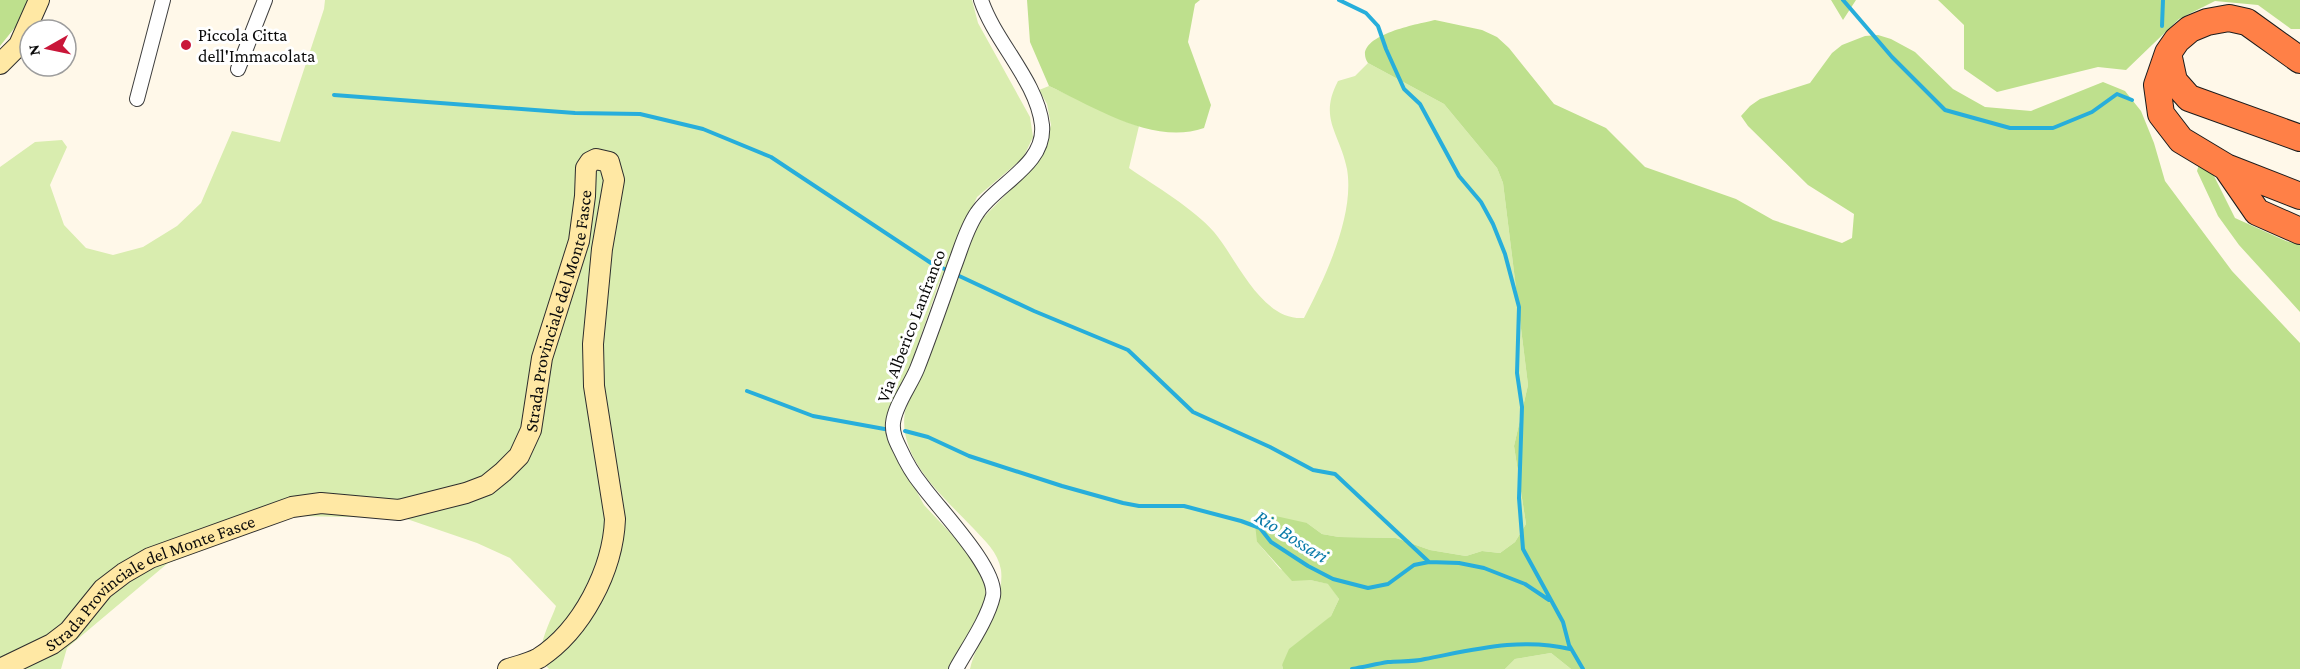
<svg xmlns="http://www.w3.org/2000/svg" width="2300" height="669" font-family="'Crimson Pro',serif">
<style>
.green{fill:#d9edaf}
.forest{fill:#bee08d}
.lines{fill:none;stroke-linecap:round;stroke-linejoin:round}
.stream{stroke:#27aedb;stroke-width:4}
.street-casing{stroke:#3e3e3e;stroke-width:16}
.secondary-casing{stroke:#2d2d2d;stroke-width:22}
.highway-casing{stroke:#1c1c1c;stroke-width:28}
.street{stroke:#fff;stroke-width:14}
.secondary{stroke:#ffe8a4;stroke-width:20}
.highway{stroke:#ff8047;stroke-width:26}
.poi-dot{fill:#c91639;stroke:#fff;stroke-width:2}
.labels{text-anchor:middle;stroke-width:6;stroke-linejoin:round;paint-order:stroke}
.poi-label{font-size:18px;fill:#0b0b0b;stroke:#fff;text-anchor:start}
.street-label{font-size:18px;fill:#0b0b0b;stroke:#fff}
.water-label{font-size:20px;font-style:italic;fill:#097aa9;stroke:#fff}
</style>
<rect width="100%" height="100%" fill="#fff8e9"/>
<!-- green -->
<path class="green" d="M 325,0 L 972,0 L 978,23 L 1030,117 L 1033,137 L 1023,158 L 977,197 L 939,283 L 906,379 L 885,422 L 905,470 L 924,505 L 972,556 L 984,578 L 986,601 L 949,669 L 549,669 C 531,653 550,624 556,606 L 510,558 L 477,543 L 404,518 L 295,516 L 168,563 L 67,648 L 61,669 L 0,669 L 0,167 L 35,142 L 62,140 L 67,147 L 50,185 L 64,225 L 86,248 L 113,255 L 143,247 L 177,226 L 201,203 L 232,131 L 280,142 L 324,9 Z
M 1368,63 L 1444,104 L 1497,168 L 1503,183 L 1528,385 L 1514,446 L 1526,524 L 1515,542 L 1500,553 L 1482,551 L 1466,556 L 1430,550 L 1396,538 L 1339,537 L 1322,534 L 1307,523 L 1257,542 L 1280,569 L 1310,580 L 1329,584 L 1339,599 L 1331,616 L 1282,665 L 1283,669 L 970,669 C 978,637 1005,602 1001,570 C 998,552 985,541 974,529 C 944,497 897,459 905,411 L 979,222 L 1032,168 L 1043,150 L 1051,125 L 1047,104 L 1039,90 L 1049,86 L 1124,121 L 1139,126 L 1129,168 C 1155,186 1193,208 1214,232 C 1237,259 1261,321 1304,318 C 1325,278 1355,215 1347,169 C 1340,133 1318,119 1338,81 L 1355,76 Z
M 1551,653 L 1571,669 L 1505,669 L 1515,659 Z"/>
<!-- forest -->
<path class="forest" d="M 0,0 L 31,0 L 25,15 L 0,46 Z
M 1027,0 L 1200,0 L 1195,4 L 1188,42 L 1211,105 L 1204,128 C 1154,146 1094,107 1049,86 L 1030,42 Z
M 1831,0 L 1856,0 L 1843,20 Z
M 1938,0 L 2300,0 L 2300,29 L 2291,29 L 2258,5 L 2215,1 L 2179,19 L 2126,70 L 2098,67 L 1997,92 L 1964,69 L 1964,25 Z
M 1435,20 L 1482,30 L 1497,37 L 1509,48 L 1554,104 L 1606,128 L 1645,167 L 1736,199 L 1773,220 L 1842,243 L 1852,238 L 1854,214 L 1808,185 L 1748,126 L 1741,116 L 1750,106 L 1760,99 L 1810,83 L 1832,53 L 1842,45 L 1865,36 L 1878,35 L 1891,39 L 1915,52 L 1953,89 L 1985,107 L 2031,111 L 2103,82 L 2125,91 L 2141,111 L 2154,143 L 2165,181 L 2232,271 L 2300,343 L 2300,669 L 1571,669 L 1551,653 L 1515,659 L 1505,669 L 1283,669 L 1282,665 L 1289,649 L 1331,616 L 1339,599 L 1328,584 L 1310,580 L 1292,581 L 1257,542 L 1255,524 L 1271,515 L 1307,523 L 1322,534 L 1339,537 L 1396,538 L 1430,550 L 1466,556 L 1482,551 L 1500,553 L 1515,542 L 1526,524 L 1514,446 L 1528,385 L 1503,183 L 1497,168 L 1444,104 L 1368,63 C 1350,36 1418,24 1435,20 Z
M 2200,161 L 2212,172 L 2235,218 L 2286,241 L 2300,245 L 2300,312 L 2239,245 L 2218,216 L 2197,171 Z"/>
<g class="lines">
<!-- stream -->
<path class="stream" d="M 1339,0 L 1366,13 L 1378,26 L 1386,49 L 1404,89 L 1420,104 L 1459,176 L 1481,202 L 1493,224 L 1505,254 L 1519,307 L 1517,373 L 1522,407 L 1519,498 L 1523,549 L 1563,622 L 1569,645 L 1583,669
M 1843,0 L 1892,57 L 1945,110 L 2010,128 L 2053,128 L 2092,112 L 2117,94 L 2132,100
M 2162,26 L 2163,0
M 334,95 L 575,113 L 640,114 L 703,129 L 771,157 L 931,263 L 949,271
M 955,274 L 1034,311 L 1128,350 L 1193,412 L 1270,447 L 1313,470 L 1335,474 L 1429,562
M 747,391 L 813,416 L 890,430
M 905,431 L 928,437 L 969,456 L 1062,486 L 1123,503 L 1139,506 L 1184,506 L 1241,521 L 1260,528 L 1271,542 L 1308,566 L 1333,579 L 1368,588 L 1388,584 L 1414,565 L 1429,562 L 1459,563 L 1484,568 L 1525,584 L 1549,600
M 1352,669 C 1364,667 1376,664 1388,662 C 1401,661 1413,662 1425,659 C 1473,650 1521,637 1570,649"/>
<defs>
<path id="street" d="M 238,69 L 265,0
M 137,99 L 163,0
M 956,669 C 967,649 988,619 993,596 C 998,569 938,508 921,484 C 912,473 906,462 900,449 C 896,441 892,433 893,423 C 895,405 910,386 917,369 C 930,336 942,301 954,267 C 961,249 966,229 977,213 C 996,184 1046,165 1042,125 C 1037,81 995,42 981,0"/>
<g id="secondary">
<path d="M 0,64 L 19,45 L 39,0"/>
<path id="s1" d="M 0,669 L 52,644 L 69,631 L 103,589 L 124,573 L 150,558 L 292,507 L 321,503 L 399,510 L 466,493 L 487,485 L 503,472 L 519,456 L 531,430 L 542,358 L 579,241 L 585,196 L 586,168 L 590,162 L 596,159 L 609,162 L 614,180 L 602,249 L 593,344 L 594,386 L 615,519 C 613,570 582,630 539,658 C 530,663 518,666 508,669"/>
</g>
<path id="highway" d="M 2168,53 L 2174,81 L 2189,98 L 2300,138
M 2300,60 L 2247,22 L 2229,18 L 2207,22 L 2190,29 L 2177,40 L 2168,53 L 2157,85 L 2161,114 L 2181,140 L 2226,167 L 2300,196
M 2226,167 L 2257,212 L 2300,231"/>
</defs>
<!-- street casing -->
<use href="#street" class="street-casing"/>
<!-- secondary casing -->
<use href="#secondary" class="secondary-casing"/>
<!-- highway casing -->
<use href="#highway" class="highway-casing"/>
<!-- street -->
<use href="#street" class="street"/>
<!-- secondary -->
<use href="#secondary" class="secondary"/>
<!-- highway -->
<use href="#highway" class="highway"/>
</g>
<!-- markers -->
<circle class="poi-dot" cx="186" cy="45" r="6"/>
<g class="labels">
<!-- poi labels -->
<g class="poi-label">
<text x="198" y="41">Piccola Citta<tspan x="198" dy="21">dell'Immacolata</tspan></text>
</g>
<!-- street labels -->
<g class="street-label">
<text dy="6" stroke="none"><textPath href="#s1" startOffset="734">Strada Provinciale del Monte Fasce</textPath></text>
<text transform="translate(911 326) rotate(-69)" y="6">Via Alberico Lanfranco</text>
<text dy="6" stroke="none"><textPath href="#s1" startOffset="176">Strada Provinciale del Monte Fasce</textPath></text>
</g>
<!-- water labels -->
<g class="water-label">
<text transform="translate(1292 536) rotate(32)" y="7">Rio Bossari</text>
</g>
</g>
<!-- north arrow -->
<g transform="translate(48 48) rotate(261)"><circle r="28" fill="#ffffff" stroke="#9d9d9d" stroke-width="1.5"/>
<path d="M0-4.5L10 22L0 15L-10 22Z" fill="#c91639"/>
<text y="-9" font-size="16" font-weight="bold" text-anchor="middle" fill="#0b0b0b">N</text>
</g>
</svg>
